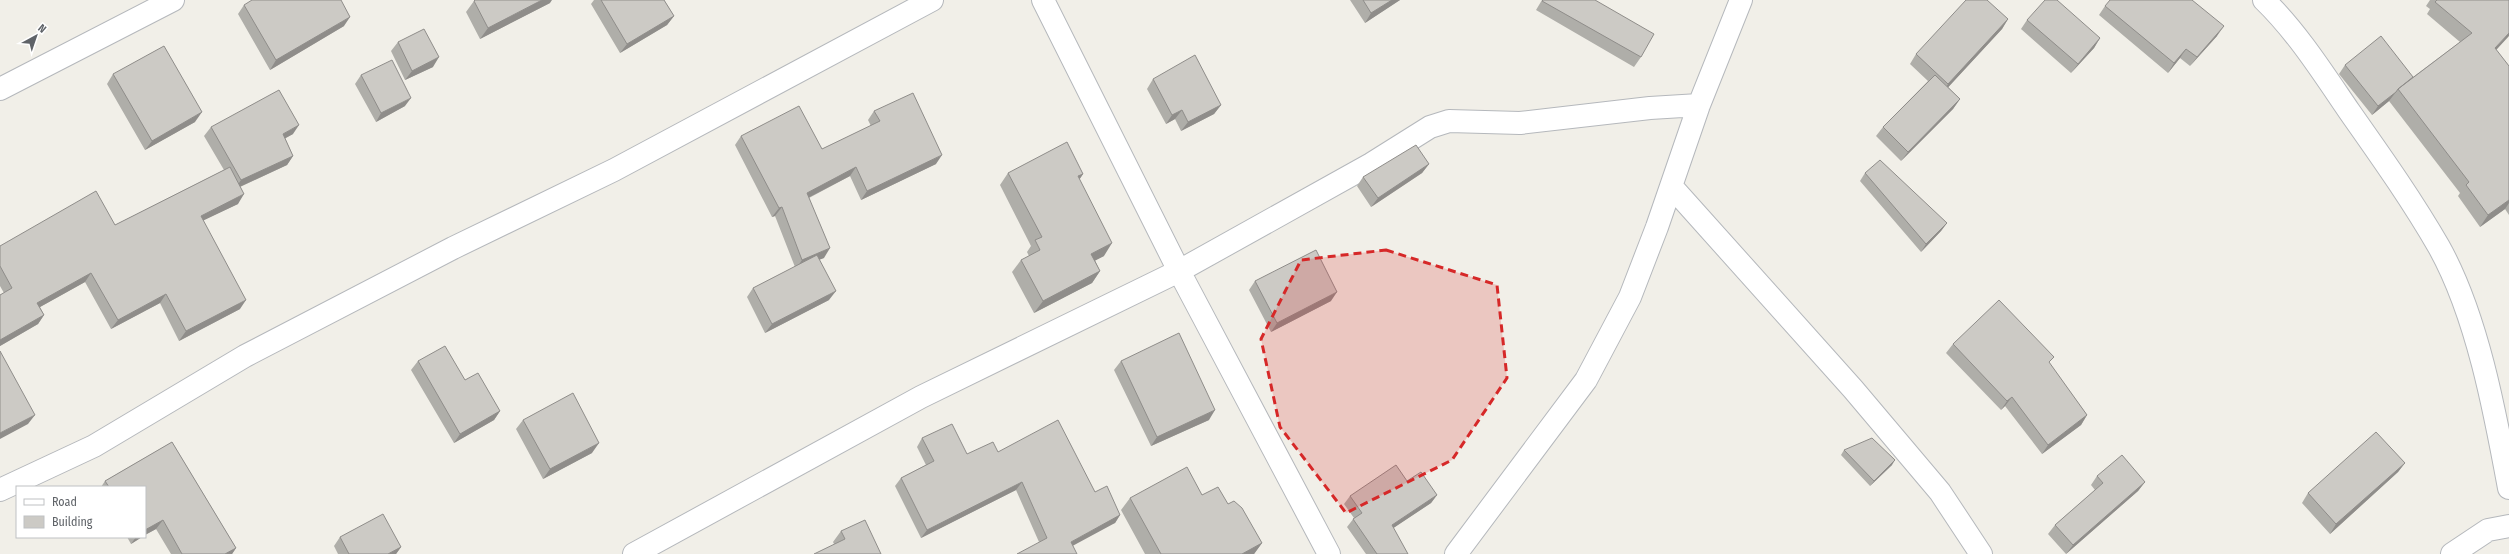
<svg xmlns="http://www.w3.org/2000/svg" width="2509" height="554" font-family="'Fira Sans Condensed',sans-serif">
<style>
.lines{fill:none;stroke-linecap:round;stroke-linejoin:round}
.minor-casing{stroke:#b5b8bc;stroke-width:24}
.minor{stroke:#fff;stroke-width:22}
.wall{fill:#afaea9}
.shaded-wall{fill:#8f8d8a}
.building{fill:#cccac5;stroke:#8f8d8a}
.marked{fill:#d62828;fill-opacity:0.2;stroke:#d62828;stroke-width:3;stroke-dasharray:8 5;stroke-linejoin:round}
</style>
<rect width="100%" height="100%" fill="#f1efe8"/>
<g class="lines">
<defs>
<path id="minor" d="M 1043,0 L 1179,271 L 1329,554
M 2264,0 C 2297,32 2323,73 2349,111 C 2380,155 2412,200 2439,247 C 2477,315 2495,412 2509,488
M 0,89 L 173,0
M 1672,187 L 1853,389 L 1940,492 L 1981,554
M 0,490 L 94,446 L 245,356 L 453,248 L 614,170 L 932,0
M 634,554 L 921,397 L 1179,271 L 1371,164 L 1430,127 L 1449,121 L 1520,123 L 1650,108 L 1699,105
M 1456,554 L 1586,380 L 1630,297 L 1657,227 L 1699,105 L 1741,0
M 2452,554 L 2488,530 L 2509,526"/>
</defs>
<!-- minor casing -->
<use href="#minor" class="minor-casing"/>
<!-- minor -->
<use href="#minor" class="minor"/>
</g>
<!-- wall -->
<path class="wall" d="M 594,0 L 664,0 L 674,16 L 667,25 L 620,53 L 591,4 Z
M 1350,0 L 1400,0 L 1365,23 Z
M 1542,0 L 1595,0 L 1641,57 L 1634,67 L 1536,10 Z
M 2430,0 L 2509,0 L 2496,50 L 2509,66 L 2509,215 L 2505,209 L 2480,227 L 2458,196 L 2460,193 L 2389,101 L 2372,115 L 2339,74 L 2345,65 L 2413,77 L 2460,42 L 2427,14 L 2430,9 L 2426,6 Z
M 474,1 L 550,3 L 480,39 L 466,12 Z
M 244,5 L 344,26 L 270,70 L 238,14 Z
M 2105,6 L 2217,36 L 2190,66 L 2180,58 L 2168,73 L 2099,15 Z
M 2008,19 L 2002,29 L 1948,87 L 1960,99 L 1953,109 L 1901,161 L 1876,136 L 1883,127 L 1928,81 L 1910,64 L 1916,54 Z
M 2027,20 L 2100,38 L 2094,48 L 2071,73 L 2021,29 Z
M 398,42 L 433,67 L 405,80 L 391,51 Z
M 113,74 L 195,122 L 145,150 L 107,84 Z
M 361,75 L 405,106 L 376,122 L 355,84 Z
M 1153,79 L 1221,105 L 1214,114 L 1181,131 L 1175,119 L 1166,124 L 1147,89 Z
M 874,111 L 936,164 L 861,200 L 850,176 L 809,198 L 824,258 L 819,259 L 829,300 L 765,333 L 747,297 L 753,288 L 795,267 L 775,216 L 772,217 L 735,145 L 741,136 L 822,149 L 871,126 L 868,120 Z
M 211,127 L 293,134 L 285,138 L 293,156 L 287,165 L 240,187 L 238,204 L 203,220 L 240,309 L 179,341 L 160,303 L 111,329 L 85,282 L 40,307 L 44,315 L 38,324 L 0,346 L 0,295 L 4,293 L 0,286 L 0,246 L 115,225 L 224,170 L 204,136 Z
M 1429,164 L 1422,173 L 1371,207 L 1357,186 L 1363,177 Z
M 1008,173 L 1083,174 L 1079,180 L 1104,256 L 1095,260 L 1100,271 L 1092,283 L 1034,313 L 1012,272 L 1021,260 L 1029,256 L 1027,252 L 1031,246 L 1000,185 Z
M 1865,173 L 1947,223 L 1941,231 L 1921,252 L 1860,181 Z
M 1255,281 L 1331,301 L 1271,332 L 1249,290 Z
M 1953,344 L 2049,363 L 2087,415 L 2081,425 L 2042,454 L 2005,406 L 2001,410 L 1946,353 Z
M 418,361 L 465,380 L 500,411 L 494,420 L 454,443 L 411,370 Z
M 1121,361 L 1209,420 L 1151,446 L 1114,370 Z
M 523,420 L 592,453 L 543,479 L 516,429 Z
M 922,438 L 967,454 L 998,452 L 1095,492 L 1120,515 L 1115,523 L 1039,542 L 1016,490 L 921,538 L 895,486 L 901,478 L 926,465 L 917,447 Z
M 172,442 L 236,548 L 232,554 L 171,554 L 156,529 L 145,535 L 145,487 L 101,487 L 105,481 Z
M 1844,450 L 1892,465 L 1870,486 L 1841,455 Z
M 2405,463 L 2398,472 L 2330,534 L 2302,503 L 2308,493 Z
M 2097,476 L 2145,482 L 2138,491 L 2066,554 L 2048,534 L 2055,525 L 2095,490 L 2091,485 Z
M 1407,481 L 1437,495 L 1431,503 L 1393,528 L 1408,554 L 1366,554 L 1347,527 L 1354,518 L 1344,504 L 1350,496 Z
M 1202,495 L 1228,504 L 1262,543 L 1254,554 L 1145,554 L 1121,510 L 1130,498 Z
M 841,531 L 881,554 L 834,544 L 833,542 Z
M 127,537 L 142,537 L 131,544 Z
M 340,537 L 401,547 L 396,554 L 338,554 L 334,546 Z"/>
<!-- shaded-wall -->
<path class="shaded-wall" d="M 542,0 L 552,0 L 550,3 L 480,39 L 488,28 Z
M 1392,0 L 1400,0 L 1365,23 L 1371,13 Z
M 674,16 L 667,25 L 620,53 L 627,44 Z
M 350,17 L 344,26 L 270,70 L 276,60 Z
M 2008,19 L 2002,29 L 1942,94 L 1948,84 Z
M 2224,26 L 2217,36 L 2190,66 L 2197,57 Z
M 2509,33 L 2509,36 L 2487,60 L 2495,48 Z
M 2100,38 L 2094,48 L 2071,73 L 2078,64 Z
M 2186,49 L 2180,58 L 2168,73 L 2174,63 Z
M 439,57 L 433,67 L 405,80 L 412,71 Z
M 2396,92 L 2389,101 L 2372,115 L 2378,106 Z
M 411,98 L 405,106 L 376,122 L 381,113 Z
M 1960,99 L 1953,109 L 1901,161 L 1908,152 Z
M 1221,105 L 1214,114 L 1181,131 L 1188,122 Z
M 1182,110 L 1175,119 L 1166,124 L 1172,115 Z
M 202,112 L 195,122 L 145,150 L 152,141 Z
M 299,125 L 293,134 L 277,143 L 283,134 Z
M 942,155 L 936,164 L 861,200 L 867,191 Z
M 293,156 L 287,165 L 235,189 L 241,180 Z
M 1429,164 L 1422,173 L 1371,207 L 1378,198 Z
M 856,167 L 850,176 L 800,202 L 807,193 Z
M 1083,174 L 1075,186 L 1078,176 Z
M 244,194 L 238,204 L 194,225 L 201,216 Z
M 2509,200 L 2509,203 L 2505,209 L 2480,227 L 2488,215 Z
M 782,207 L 775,216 L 772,217 L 779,208 Z
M 1947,223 L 1941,231 L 1921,252 L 1926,244 Z
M 1112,243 L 1104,256 L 1083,267 L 1091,254 Z
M 830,248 L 824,258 L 796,269 L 802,260 Z
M 1100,271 L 1092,283 L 1034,313 L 1043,301 Z
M 91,273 L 85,282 L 31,312 L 37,303 Z
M 836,291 L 829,300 L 765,333 L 772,324 Z
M 1337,292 L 1331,301 L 1271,332 L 1277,323 Z
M 166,294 L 160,303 L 111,329 L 118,320 Z
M 246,300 L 240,309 L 179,341 L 186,331 Z
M 44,315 L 38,324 L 0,346 L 0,340 Z
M 2012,397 L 2005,406 L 2001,410 L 2007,401 Z
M 1215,410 L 1209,420 L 1151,446 L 1157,437 Z
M 500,411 L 494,420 L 454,443 L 460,434 Z
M 35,415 L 28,424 L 0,439 L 0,433 Z
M 2087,415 L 2081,425 L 2042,454 L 2048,445 Z
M 599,443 L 592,453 L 543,479 L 550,469 Z
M 1895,460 L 1892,465 L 1870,486 L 1874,481 Z
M 2405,463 L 2398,472 L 2330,534 L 2336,524 Z
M 1022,482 L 1016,490 L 921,538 L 927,530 Z
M 2145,482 L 2138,491 L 2066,554 L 2073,545 Z
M 1437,495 L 1431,503 L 1386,533 L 1392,525 Z
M 1120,515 L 1115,523 L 1065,550 L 1071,542 Z
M 163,520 L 156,529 L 145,535 L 145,530 Z
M 136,537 L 142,537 L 131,544 Z
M 1262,543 L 1254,554 L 1242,554 Z
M 401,547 L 396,554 L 388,554 Z
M 236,548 L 232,554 L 225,554 Z"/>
<!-- building -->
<path class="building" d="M 252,0 L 341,0 L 350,17 L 276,60 L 244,5 Z
M 475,0 L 542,0 L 488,28 L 474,1 Z
M 601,0 L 664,0 L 674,16 L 627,44 Z
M 1363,0 L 1392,0 L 1371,13 Z
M 1543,0 L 1595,0 L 1654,34 L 1641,57 L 1542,1 Z
M 1966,0 L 1987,0 L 2008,19 L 1948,84 L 1916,54 Z
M 2045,0 L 2057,0 L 2100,38 L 2078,64 L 2027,20 Z
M 2110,0 L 2192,0 L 2224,26 L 2197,57 L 2186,49 L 2174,63 L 2105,6 Z
M 2437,0 L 2509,0 L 2509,33 L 2495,48 L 2509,66 L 2509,200 L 2488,215 L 2466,185 L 2469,182 L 2398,89 L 2472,33 L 2435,2 Z
M 424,29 L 439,57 L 412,71 L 398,42 Z
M 2381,36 L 2413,77 L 2398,89 L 2396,92 L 2378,106 L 2345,65 Z
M 164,46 L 202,112 L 152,141 L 113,74 Z
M 1195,55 L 1221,105 L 1188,122 L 1182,110 L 1172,115 L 1153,79 Z
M 392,60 L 411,98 L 381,113 L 361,75 Z
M 1935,75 L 1960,99 L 1908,152 L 1883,127 Z
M 279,90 L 299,125 L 283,134 L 293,156 L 241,180 L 211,127 Z
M 913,93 L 942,155 L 867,191 L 856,167 L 807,193 L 830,248 L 802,260 L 782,207 L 779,208 L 741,136 L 799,106 L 822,149 L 880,121 L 874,111 Z
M 1067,142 L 1083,174 L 1078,176 L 1112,243 L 1091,254 L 1100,271 L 1043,301 L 1021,260 L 1040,250 L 1035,240 L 1042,237 L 1008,173 Z
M 1416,145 L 1429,164 L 1378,198 L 1363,177 Z
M 1880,160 L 1947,223 L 1926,244 L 1865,173 Z
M 230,167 L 244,194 L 201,216 L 246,300 L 186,331 L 166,294 L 118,320 L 91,273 L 37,303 L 44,315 L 0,340 L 0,295 L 12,288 L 0,266 L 0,246 L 96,191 L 115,225 Z
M 1316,250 L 1337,292 L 1277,323 L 1255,281 Z
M 817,255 L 836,291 L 772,324 L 753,288 Z
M 1999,300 L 2054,357 L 2049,362 L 2087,415 L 2048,445 L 2012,397 L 2007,401 L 1953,344 Z
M 1179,333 L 1215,410 L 1157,437 L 1121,361 Z
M 445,346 L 465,380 L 478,373 L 500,411 L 460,434 L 418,361 Z
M 0,351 L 35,415 L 0,433 Z
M 573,393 L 599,443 L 550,469 L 523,420 Z
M 1058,420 L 1095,492 L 1107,486 L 1120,515 L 1071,542 L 1077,554 L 1017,554 L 1047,538 L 1022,482 L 927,530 L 901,478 L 934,461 L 922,438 L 952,424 L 967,454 L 993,442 L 998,452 Z
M 2376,432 L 2405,463 L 2336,524 L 2308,493 Z
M 1872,438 L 1895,460 L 1874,481 L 1844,450 Z
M 172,442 L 236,548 L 225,554 L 182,554 L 163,520 L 145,530 L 145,487 L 109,487 L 105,481 Z
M 2122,455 L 2145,482 L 2073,545 L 2055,525 L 2103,483 L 2097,476 Z
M 1396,465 L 1407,481 L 1421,472 L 1437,495 L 1392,525 L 1408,554 L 1377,554 L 1353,519 L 1362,513 L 1350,496 Z
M 1187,467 L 1202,495 L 1218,487 L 1228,504 L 1234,501 L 1242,508 L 1262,543 L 1242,554 L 1161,554 L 1130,498 Z
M 383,514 L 401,547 L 388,554 L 349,554 L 340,537 Z
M 865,520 L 881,554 L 814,554 L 845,539 L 841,531 Z"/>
<!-- marked area -->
<path class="marked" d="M 1386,250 L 1497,285 L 1507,378 L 1452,460 L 1346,513 L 1280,427 L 1261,339 L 1301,260 Z"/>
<!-- legend -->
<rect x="16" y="486" width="130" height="52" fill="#ffffff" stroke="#bfc1c3"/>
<rect x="24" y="499" width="20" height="6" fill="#ffffff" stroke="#bfc1c3"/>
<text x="52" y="506" font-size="12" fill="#5f6368">Road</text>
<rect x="24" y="516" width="20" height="12" fill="#cccac5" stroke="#bfc1c3"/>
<text x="52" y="526" font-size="12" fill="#5f6368">Building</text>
<!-- north arrow -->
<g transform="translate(36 36) rotate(40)" stroke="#ffffff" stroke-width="3" paint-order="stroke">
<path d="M0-3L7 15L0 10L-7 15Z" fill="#5f6368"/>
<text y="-6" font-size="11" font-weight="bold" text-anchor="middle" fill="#5f6368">N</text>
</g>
</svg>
